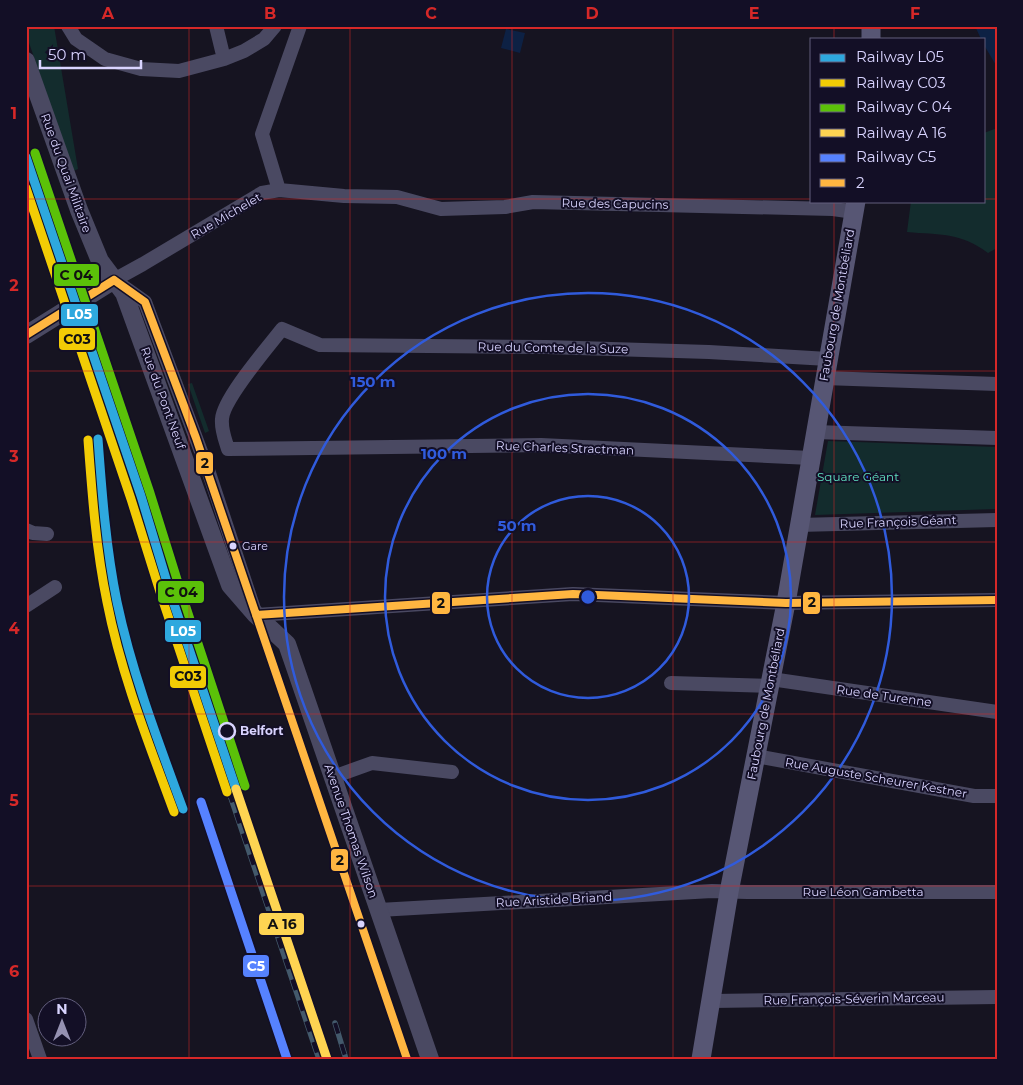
<svg xmlns="http://www.w3.org/2000/svg" width="1023" height="1085" font-family="Montserrat,sans-serif">
<style>
.green{fill:#132c2d}
.water{fill:#0d2144}
.lines{fill:none;stroke-linecap:round;stroke-linejoin:round}
.minor{stroke:#4a4962;stroke-width:14}
.tertiary{stroke:#4a4962;stroke-width:18}
.secondary{stroke:#575674;stroke-width:19}
.rail-casing{stroke:#43596b;stroke-width:5.5}
.rail{stroke:#130f26;stroke-width:4;stroke-dasharray:11;stroke-linecap:butt}
.bus-1-casing{stroke:#130f26;stroke-width:11}
.bus-1{stroke:#ffb641;stroke-width:8}
.rail-1-casing{stroke:#130f26;stroke-width:12}
.rail-2-casing{stroke:#130f26;stroke-width:12}
.rail-3-casing{stroke:#130f26;stroke-width:12}
.rail-4-casing{stroke:#130f26;stroke-width:12}
.rail-5-casing{stroke:#130f26;stroke-width:12}
.rail-1{stroke:#2ea8de;stroke-width:9}
.rail-2{stroke:#f2cc05;stroke-width:9}
.rail-3{stroke:#5bc109;stroke-width:9}
.rail-4{stroke:#fed452;stroke-width:9}
.rail-5{stroke:#5682ff;stroke-width:9}
.grid{fill:none;stroke:#d62828;stroke-width:1;stroke-opacity:0.55}
.ring{fill:none;stroke:#305bdc;stroke-width:2.5}
.bus-dot{fill:#d9d4ff;stroke:#130f26;stroke-width:2}
.stop-dot{fill:#130f26;stroke:#d9d4ff;stroke-width:2.5}
.labels{text-anchor:middle;stroke-width:4;stroke-linejoin:round;paint-order:stroke}
.bus-label{font-size:11px;fill:#d9d4ff;stroke:#130f26;text-anchor:start}
.street-label{font-size:12px;fill:#d9d4ff;stroke:#130f26}
.park-label{font-size:12px;fill:#5fe0c0;stroke:#130f26}
.stop-label{font-size:12px;font-weight:bold;fill:#d9d4ff;stroke:#130f26;text-anchor:start}
.centre{fill:#305bdc;stroke:#130f26;stroke-width:2.5}
.ring-label{font-size:15px;text-anchor:middle;font-weight:bold;fill:#305bdc;stroke:#130f26;stroke-width:4;stroke-linejoin:round;paint-order:stroke}
.line-badge{stroke:#130f26;stroke-width:2}
.badge-label{font-size:14px;text-anchor:middle;font-weight:bold;fill:#fff}
.pale-badge-label{font-size:14px;text-anchor:middle;font-weight:bold;fill:#111}
.neatline{fill:none;stroke:#d62828;stroke-width:2}
.grid-label{font-size:16px;text-anchor:middle;font-weight:bold;fill:#d62828}
</style>
<rect width="100%" height="100%" fill="#161421"/>
<!-- green -->
<path class="green" d="M 26,26 L 54,26 L 78,169 L 73,171 L 26,34 Z
M 997,128 L 997,248 L 988,253 C 960,232 940,235 907,232 L 911,201 L 984,201 L 984,133 Z
M 192,383 L 209,431 L 205,433 L 188,384 Z
M 828,441 L 997,447 L 995,509 L 815,515 Z"/>
<!-- water -->
<path class="water" d="M 975,26 L 997,26 L 997,67 L 984,45 L 984,39 L 981,39 Z
M 506,29 L 525,33 L 520,53 L 501,48 Z"/>
<g class="lines">
<!-- minor -->
<path class="minor" d="M 68,26 L 76,39 L 105,59 L 141,69 L 179,71 L 224,59 L 244,51 L 264,39 L 275,26
M 216,26 L 224,59
M 279,190 L 262,134 L 300,26
M 854,212 L 833,209 L 533,202 L 505,207 L 441,209 L 397,197 L 344,196 L 279,190 L 262,193 L 143,264 L 114,280 L 145,302 L 209,473 L 256,615 L 573,594 L 786,603 L 997,600
M 824,378 L 997,384
M 815,432 L 997,438
M 811,458 L 541,445 L 228,449 C 225,439 221,430 222,419 C 223,399 268,347 282,329 L 320,345 L 546,347 L 709,352 L 828,359
M 798,525 L 997,520
M 26,530 L 33,533 L 47,534
M 26,606 L 55,587
M 771,679 L 997,712
M 671,683 L 770,686
M 756,756 L 974,796 L 997,796
M 333,777 L 372,763 L 452,772
M 379,910 L 712,891 L 747,892 L 997,892
M 712,1001 L 997,997
M 26,1019 L 40,1059"/>
<!-- tertiary -->
<path class="tertiary" d="M 26,61 L 79,210 L 100,261 L 124,293 L 230,585 L 256,615 L 287,644 L 430,1059
M 26,335 L 114,280"/>
<!-- secondary -->
<path class="secondary" d="M 871,26 L 871,39
M 701,1059 L 729,892 L 786,603 L 856,201"/>
<defs>
<path id="rail" d="M 229,792 L 319,1059
M 335,1023 L 346,1059"/>
</defs>
<!-- rail casing -->
<use href="#rail" class="rail-casing"/>
<!-- rail -->
<use href="#rail" class="rail"/>
<defs>
<path id="bus-1" d="M 114,280 L 145,302 L 196,438 L 407,1059
M 26,335 L 114,280
M 256,615 L 573,594 L 786,603 L 997,600"/>
</defs>
<!-- bus-1 casing -->
<use href="#bus-1" class="bus-1-casing"/>
<!-- bus-1 -->
<use href="#bus-1" class="bus-1"/>
<defs>
<path id="rail-1" d="M 26,157 L 141,496 L 170,592 L 236,789
M 98,439 C 102,493 106,548 117,602 C 132,673 158,741 183,809"/>
<path id="rail-2" d="M 26,188 L 131,499 L 161,595 L 227,792
M 88,440 C 92,494 96,549 107,602 C 121,674 149,744 174,812"/>
<path id="rail-3" d="M 35,153 L 150,493 L 180,589 L 245,786"/>
<path id="rail-4" d="M 236,789 L 327,1059"/>
<path id="rail-5" d="M 201,802 L 287,1059"/>
</defs>
<!-- rail-1 casing -->
<use href="#rail-1" class="rail-1-casing"/>
<!-- rail-2 casing -->
<use href="#rail-2" class="rail-2-casing"/>
<!-- rail-3 casing -->
<use href="#rail-3" class="rail-3-casing"/>
<!-- rail-4 casing -->
<use href="#rail-4" class="rail-4-casing"/>
<!-- rail-5 casing -->
<use href="#rail-5" class="rail-5-casing"/>
<!-- rail-1 -->
<use href="#rail-1" class="rail-1"/>
<!-- rail-2 -->
<use href="#rail-2" class="rail-2"/>
<!-- rail-3 -->
<use href="#rail-3" class="rail-3"/>
<!-- rail-4 -->
<use href="#rail-4" class="rail-4"/>
<!-- rail-5 -->
<use href="#rail-5" class="rail-5"/>
</g>
<!-- grid -->
<path class="grid" d="M 189,26 L 189,1059M 350,26 L 350,1059M 512,26 L 512,1059M 673,26 L 673,1059M 834,26 L 834,39M 26,199 L 812,199M 984,199 L 997,199M 834,201 L 834,1059M 26,371 L 997,371M 26,542 L 997,542M 26,714 L 997,714M 26,886 L 997,886"/>
<!-- distance rings -->
<g class="ring">
<circle cx="588" cy="597" r="101"/>
<circle cx="588" cy="597" r="203"/>
<circle cx="588" cy="597" r="304"/>
</g>
<!-- markers -->
<g class="bus-dot">
<circle cx="233" cy="546" r="4.5"/>
<circle cx="361" cy="924" r="4.5"/>
</g>
<circle class="stop-dot" cx="227" cy="731" r="8"/>
<g class="labels">
<!-- bus labels -->
<g class="bus-label">
<text x="242" y="550">Gare</text>
</g>
<!-- street labels -->
<g class="street-label">
<text transform="translate(66 173) rotate(70)" y="4">Rue du Quai Militaire</text>
<text transform="translate(615 204) rotate(1)" y="4">Rue des Capucins</text>
<text transform="translate(226 216) rotate(-30)" y="4">Rue Michelet</text>
<text transform="translate(837 305) rotate(-80)" y="4">Faubourg de Montbéliard</text>
<text transform="translate(553 348) rotate(1)" y="4">Rue du Comte de la Suze</text>
<text transform="translate(163 398) rotate(70)" y="4">Rue du Pont Neuf</text>
<text transform="translate(565 448) rotate(2)" y="4">Rue Charles Stractman</text>
<text transform="translate(898 522) rotate(-2)" y="4">Rue François Géant</text>
<text transform="translate(884 696) rotate(8)" y="4">Rue de Turenne</text>
<text transform="translate(766 704) rotate(-79)" y="4">Faubourg de Montbéliard</text>
<text transform="translate(876 778) rotate(10)" y="4">Rue Auguste Scheurer Kestner</text>
<text transform="translate(351 831) rotate(71)" y="4">Avenue Thomas Wilson</text>
<text x="863" y="896">Rue Léon Gambetta</text>
<text transform="translate(554 900) rotate(-3)" y="4">Rue Aristide Briand</text>
<text transform="translate(854 999) rotate(-1)" y="4">Rue François-Séverin Marceau</text>
</g>
<!-- park labels -->
<g class="park-label">
<text x="858" y="481">Square Géant</text>
</g>
<!-- stop labels -->
<g class="stop-label">
<text x="240" y="735">Belfort</text>
</g>
</g>
<circle cx="588" cy="597" r="8" class="centre"/>
<g class="ring-label">
<text x="373" y="387">150 m</text>
<text x="444" y="459">100 m</text>
<text x="517" y="531">50 m</text>
</g>
<g class="line-badge">
<rect x="53" y="263" width="47" height="24" rx="5" fill="#5bc109"/>
<rect x="60" y="303" width="39" height="24" rx="5" fill="#2ea8de"/>
<rect x="58" y="327" width="38" height="24" rx="5" fill="#f2cc05"/>
<rect x="195" y="451" width="19" height="24" rx="5" fill="#ffb641"/>
<rect x="157" y="580" width="48" height="24" rx="5" fill="#5bc109"/>
<rect x="802" y="591" width="19" height="24" rx="5" fill="#ffb641"/>
<rect x="431" y="591" width="20" height="24" rx="5" fill="#ffb641"/>
<rect x="164" y="619" width="38" height="24" rx="5" fill="#2ea8de"/>
<rect x="169" y="665" width="38" height="24" rx="5" fill="#f2cc05"/>
<rect x="330" y="848" width="19" height="24" rx="5" fill="#ffb641"/>
<rect x="258" y="912" width="47" height="24" rx="5" fill="#fed452"/>
<rect x="242" y="954" width="28" height="24" rx="5" fill="#5682ff"/>
</g>
<g class="badge-label">
<text x="79" y="319">L05</text>
<text x="183" y="636">L05</text>
<text x="256" y="971">C5</text>
</g>
<g class="pale-badge-label">
<text x="76" y="280">C 04</text>
<text x="77" y="344">C03</text>
<text x="205" y="468">2</text>
<text x="181" y="597">C 04</text>
<text x="812" y="607">2</text>
<text x="441" y="608">2</text>
<text x="188" y="681">C03</text>
<text x="340" y="865">2</text>
<text x="282" y="929">A 16</text>
</g>
<!-- border -->
<rect width="1023" height="1085" fill="none" stroke="#130f26" stroke-width="55"/>
<!-- legend -->
<rect x="810" y="38" width="175" height="165" fill="#130f26" stroke="#625e7d"/>
<rect x="820" y="54" width="25" height="8" fill="#2ea8de" stroke="#625e7d"/>
<text x="856" y="62" font-size="15" fill="#d9d4ff">Railway L05</text>
<rect x="820" y="79" width="25" height="8" fill="#f2cc05" stroke="#625e7d"/>
<text x="856" y="88" font-size="15" fill="#d9d4ff">Railway C03</text>
<rect x="820" y="104" width="25" height="8" fill="#5bc109" stroke="#625e7d"/>
<text x="856" y="112" font-size="15" fill="#d9d4ff">Railway C 04</text>
<rect x="820" y="129" width="25" height="8" fill="#fed452" stroke="#625e7d"/>
<text x="856" y="138" font-size="15" fill="#d9d4ff">Railway A 16</text>
<rect x="820" y="154" width="25" height="8" fill="#5682ff" stroke="#625e7d"/>
<text x="856" y="162" font-size="15" fill="#d9d4ff">Railway C5</text>
<rect x="820" y="179" width="25" height="8" fill="#ffb641" stroke="#625e7d"/>
<text x="856" y="188" font-size="15" fill="#d9d4ff">2</text>
<!-- north arrow -->
<g transform="translate(62 1022)"><circle r="24" fill="#130f26" stroke="#625e7d"/>
<path d="M0-4L9 19L0 12L-9 19Z" fill="#9591b1"/>
<text y="-8" font-size="14" font-weight="bold" text-anchor="middle" fill="#d9d4ff">N</text>
</g>
<!-- scale -->
<path d="M40 60v8h101v-8" fill="none" stroke="#d9d4ff" stroke-width="2.5"/>
<text x="48" y="60" font-size="15" fill="#d9d4ff" stroke="#130f26" stroke-width="4" paint-order="stroke">50 m</text>
<rect x="28" y="28" width="968" height="1030" class="neatline"/>
<g class="grid-label">
<text x="108" y="19">A</text>
<text x="270" y="19">B</text>
<text x="431" y="19">C</text>
<text x="592" y="19">D</text>
<text x="754" y="19">E</text>
<text x="915" y="19">F</text>
<text x="14" y="119">1</text>
<text x="14" y="291">2</text>
<text x="14" y="462">3</text>
<text x="14" y="634">4</text>
<text x="14" y="806">5</text>
<text x="14" y="977">6</text>
</g>
</svg>
